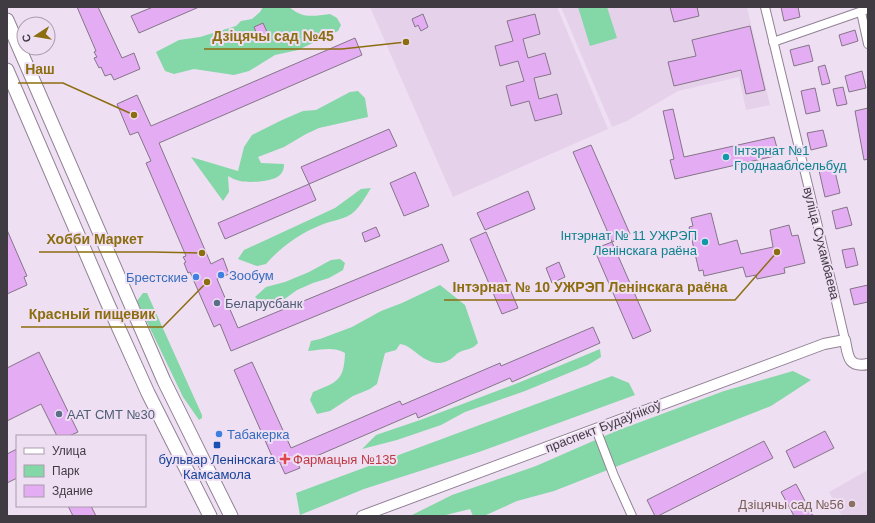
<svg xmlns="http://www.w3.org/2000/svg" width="875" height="523" font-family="Helvetica,sans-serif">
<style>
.built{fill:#e6d1eb}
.green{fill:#84d7a7}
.building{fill:#e4adf3;stroke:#847587}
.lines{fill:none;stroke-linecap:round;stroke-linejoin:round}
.minor-casing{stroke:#918295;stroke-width:10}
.tertiary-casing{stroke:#918295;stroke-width:12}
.primary-casing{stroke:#918295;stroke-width:15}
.minor{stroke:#fff;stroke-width:8}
.tertiary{stroke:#fff;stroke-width:10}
.primary{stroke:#fff;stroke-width:13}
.culture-dot{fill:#0f9aa8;stroke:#efdff3;stroke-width:1.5}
.shop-dot{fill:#3f7fe0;stroke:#efdff3;stroke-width:1.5}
.service-dot{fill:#5c6f8a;stroke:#efdff3;stroke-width:1.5}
.transit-dot{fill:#1a4fb4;stroke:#efdff3;stroke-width:1.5}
.health-dot{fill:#e0444e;stroke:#efdff3;stroke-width:1.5}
.education-dot{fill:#8d6e63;stroke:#efdff3;stroke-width:1.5}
.labels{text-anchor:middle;stroke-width:4;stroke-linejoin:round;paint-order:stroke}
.culture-label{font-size:13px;fill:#0d838f;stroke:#efdff3;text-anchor:start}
.street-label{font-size:13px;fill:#403a42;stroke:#efdff3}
.shop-label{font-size:13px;fill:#366cbe;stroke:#efdff3;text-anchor:start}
.service-label{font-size:13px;fill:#4e5e75;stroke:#efdff3;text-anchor:start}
.transit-label{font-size:13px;fill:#164399;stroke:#efdff3}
.health-label{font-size:13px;fill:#be3a42;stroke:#efdff3;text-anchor:start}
.education-label{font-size:13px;fill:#785e54;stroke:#efdff3;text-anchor:end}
.leader{fill:none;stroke:#8c6e10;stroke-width:1.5}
.callout-dot{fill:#8c6e10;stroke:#efdff3;stroke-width:1.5}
.callout-label{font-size:14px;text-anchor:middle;font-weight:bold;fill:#8c6e10;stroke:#efdff3;stroke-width:4;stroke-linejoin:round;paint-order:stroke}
</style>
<rect width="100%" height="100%" fill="#efdff3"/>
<!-- built -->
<path class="built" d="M 370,7 L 557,7 L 608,129 L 453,197 Z
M 561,7 L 747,7 L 770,105 L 746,110 L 739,77 L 678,91 L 627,121 L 612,127 Z
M 868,470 L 868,516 L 842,516 L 829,492 Z"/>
<!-- green -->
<path class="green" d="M 263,7 L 289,7 C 303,19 313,16 330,14 L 337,18 L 341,25 L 338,31 L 298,50 L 275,55 L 249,71 L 234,75 L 194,69 L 174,74 L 165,71 L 156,52 L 179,40 L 200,37 L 236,26 L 241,21 L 252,19 L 260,12 Z
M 578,7 L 607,7 L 617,38 L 590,46 Z
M 358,91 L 365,98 L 368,117 L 319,128 L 306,134 L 284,147 L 258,157 L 261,163 L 284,164 C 284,168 283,172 280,175 C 273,182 249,183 240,181 C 235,180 232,178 228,176 L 229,192 L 223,201 L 191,157 L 238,171 L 244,147 L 252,135 L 282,120 L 303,111 L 316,110 L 350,92 Z
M 371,188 C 366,196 361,205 355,211 C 346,220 332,220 321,225 C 299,234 282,246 266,264 L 257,266 L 238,259 L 244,250 L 335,208 L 361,189 Z
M 340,259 L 345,263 L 343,270 L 329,278 L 313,283 L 297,290 L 279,303 L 263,304 L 255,297 L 266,287 L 285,282 L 309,272 L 331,260 Z
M 440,285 L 465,305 L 478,343 C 471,351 466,348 458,353 C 456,354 454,357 451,359 C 437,368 425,360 414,351 C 408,347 407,345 400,344 L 396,350 L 385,353 L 377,384 L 370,389 L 353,396 L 330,411 L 317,414 L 310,400 L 313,392 C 337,382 344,381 345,353 C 333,346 321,350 308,351 L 311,341 L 320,339 L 352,327 L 381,311 L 402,303 Z
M 143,293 L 147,293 L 202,415 L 202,418 L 199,420 L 183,397 L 137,301 Z
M 600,349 L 601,357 L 588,365 L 525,391 L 465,412 L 441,425 L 397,440 L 362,449 L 376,435 L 423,419 L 518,383 Z
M 793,371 L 811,380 L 771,406 L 554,491 L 517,501 L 484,516 L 473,516 L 470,509 L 442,516 L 410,516 L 452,495 L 536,466 L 616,431 L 724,391 Z
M 612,376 L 629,383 L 635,395 L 479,452 L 364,489 L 300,515 L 296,493 Z"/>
<!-- building -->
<path class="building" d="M 77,7 L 98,7 L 122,58 L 134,53 L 140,69 L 114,80 L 111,74 L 105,76 L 101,67 L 99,68 L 94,58 L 97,57 L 94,52 L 96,51 Z
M 153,7 L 199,7 L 139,33 L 131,16 Z
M 670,7 L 697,7 L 699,16 L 674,22 Z
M 781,7 L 798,7 L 800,17 L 784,21 Z
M 423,14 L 428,27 L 421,31 L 418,25 L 415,27 L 412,19 Z
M 535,14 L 540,34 L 523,39 L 528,58 L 545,53 L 551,74 L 534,78 L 539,99 L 557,94 L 562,114 L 535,121 L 529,101 L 511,106 L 506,86 L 524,81 L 518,61 L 500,66 L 495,46 L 513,41 L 507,21 Z
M 263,23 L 268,34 L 259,39 L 254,27 Z
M 750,26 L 765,90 L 746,94 L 741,70 L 674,86 L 668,62 L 696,56 L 692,40 Z
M 855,30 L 858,41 L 842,46 L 839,35 Z
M 355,38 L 362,55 L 159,143 L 211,264 L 223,258 L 229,274 L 217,279 L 238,328 L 442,244 L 449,261 L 231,351 L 220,324 L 214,327 L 190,272 L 188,273 L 184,263 L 186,262 L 183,257 L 186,256 L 146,163 L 151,161 L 138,132 L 130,135 L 117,104 L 137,95 L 151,126 Z
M 809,45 L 813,61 L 794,66 L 790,50 Z
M 825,65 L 830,83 L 822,85 L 818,67 Z
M 862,71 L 866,88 L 849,92 L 845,76 Z
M 843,87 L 847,104 L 837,106 L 833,89 Z
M 815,88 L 820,111 L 806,114 L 801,91 Z
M 868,108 L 868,159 L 864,160 L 855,111 Z
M 673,109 L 684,157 L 774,137 L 779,155 L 675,179 L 670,160 L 674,159 L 663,111 Z
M 389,129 L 397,146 L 309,184 L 301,167 Z
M 823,130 L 827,146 L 811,150 L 807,133 Z
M 591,145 L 630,234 L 612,242 L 573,152 Z
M 833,163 L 840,193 L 825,197 L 818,166 Z
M 415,172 L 429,206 L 404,216 L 390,183 Z
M 309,184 L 316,200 L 225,239 L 218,223 Z
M 528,191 L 535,209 L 485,230 L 477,213 Z
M 847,207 L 852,225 L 836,229 L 832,211 Z
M 711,213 L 719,245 L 737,240 L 741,254 L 773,247 L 770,230 L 789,225 L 792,236 L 798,235 L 805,263 L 784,268 L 785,273 L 757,279 L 756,275 L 746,277 L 743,267 L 704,276 L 703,270 L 699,271 L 689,227 L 693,226 L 691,218 Z
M 376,227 L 380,236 L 365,242 L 362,233 Z
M 7,230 L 27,276 L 24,277 L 27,285 L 7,294 Z
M 486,232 L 518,308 L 502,314 L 470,239 Z
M 612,242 L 651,331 L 633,339 L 594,249 Z
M 854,248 L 858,265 L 846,268 L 842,250 Z
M 559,262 L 565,277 L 552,283 L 546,268 Z
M 868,285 L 868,302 L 854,305 L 850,289 Z
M 593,327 L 600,343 L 512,382 L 510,378 L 418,418 L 416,413 L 298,464 L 300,468 L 285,474 L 279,461 L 275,463 L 234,370 L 252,362 L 291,448 L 400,401 L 402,405 L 500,363 L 501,366 Z
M 39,352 L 78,432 L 69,436 L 57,436 L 41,404 L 7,421 L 7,368 Z
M 825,431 L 834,448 L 794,468 L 786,451 Z
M 764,441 L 773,458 L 658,516 L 655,516 L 647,500 Z
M 17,449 L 17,478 L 7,483 L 7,454 Z
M 796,484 L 813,516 L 794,516 L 781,492 Z
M 68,506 L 91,506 L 96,516 L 73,516 Z"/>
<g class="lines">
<defs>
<path id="minor" d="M 765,7 L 835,297 L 845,340
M 861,12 L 868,44
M 773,42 L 868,9
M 596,429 L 614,476 L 632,516"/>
<path id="tertiary" d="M 362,516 L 824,344 L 845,340 C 848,356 848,368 868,364"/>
<path id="primary" d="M 7,20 L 164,381 L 231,516
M 7,70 L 107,302 L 148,393 L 210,516"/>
</defs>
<!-- minor casing -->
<use href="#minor" class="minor-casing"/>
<!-- tertiary casing -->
<use href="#tertiary" class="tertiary-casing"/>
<!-- primary casing -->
<use href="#primary" class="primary-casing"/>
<!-- minor -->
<use href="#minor" class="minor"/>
<!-- tertiary -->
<use href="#tertiary" class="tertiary"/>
<!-- primary -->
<use href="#primary" class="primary"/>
</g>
<!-- markers -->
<g class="culture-dot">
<circle cx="726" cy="157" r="4"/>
<circle cx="705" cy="242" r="4"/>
</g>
<g class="shop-dot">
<circle cx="221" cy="275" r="4"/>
<circle cx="196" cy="277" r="4"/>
<circle cx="219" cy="434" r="4"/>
</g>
<g class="service-dot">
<circle cx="217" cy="303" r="4"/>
<circle cx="59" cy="414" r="4"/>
</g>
<rect class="transit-dot" x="213" y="441" width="8" height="8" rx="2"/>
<path class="health-dot" d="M283 453h4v4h4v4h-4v4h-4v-4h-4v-4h4z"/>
<circle class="education-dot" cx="852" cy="504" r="4"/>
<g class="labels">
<!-- culture labels -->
<g class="culture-label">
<text x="734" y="155">Інтэрнат №1<tspan x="734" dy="15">Гроднааблсельбуд</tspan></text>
<text x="697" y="240" text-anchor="end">Інтэрнат № 11 УЖРЭП<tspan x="697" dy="15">Ленінскага раёна</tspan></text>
</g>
<!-- street labels -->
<g class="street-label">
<text transform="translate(822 243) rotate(76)" y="5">вуліца Сухамбаева</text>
<text transform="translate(603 426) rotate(-21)" y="5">праспект Будаўнікоў</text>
</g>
<!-- shop labels -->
<g class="shop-label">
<text x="229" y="280">Зообум</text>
<text x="188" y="282" text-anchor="end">Брестские</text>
<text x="227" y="439">Табакерка</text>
</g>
<!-- service labels -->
<g class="service-label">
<text x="225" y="308">Беларусбанк</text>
<text x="67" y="419">ААТ СМТ №30</text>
</g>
<!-- transit labels -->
<g class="transit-label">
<text x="217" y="464">бульвар Ленінскага<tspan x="217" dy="15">Камсамола</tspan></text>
</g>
<!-- health labels -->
<g class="health-label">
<text x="293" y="464">Фармацыя №135</text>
</g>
<!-- education labels -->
<g class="education-label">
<text x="844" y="509">Дзіцячы сад №56</text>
</g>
</g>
<!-- callouts -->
<path class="leader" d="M406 42L342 49H204M134 115L63 83H18M202 253L152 252H39M777 252L735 300H444M207 282L163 327H21"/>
<g class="callout-dot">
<circle cx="406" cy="42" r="4"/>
<circle cx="134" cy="115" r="4"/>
<circle cx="202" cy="253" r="4"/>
<circle cx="777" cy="252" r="4"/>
<circle cx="207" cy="282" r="4"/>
</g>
<g class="callout-label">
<text x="273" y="41">Дзіцячы сад №45</text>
<text x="40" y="74">Наш</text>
<text x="95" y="244">Хобби Маркет</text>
<text x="590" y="292">Інтэрнат № 10 УЖРЭП Ленінскага раёна</text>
<text x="92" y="319">Красный пищевик</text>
</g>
<!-- border -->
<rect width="875" height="523" fill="none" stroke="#403a42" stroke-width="16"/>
<!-- legend -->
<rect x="16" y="435" width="130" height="72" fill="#efdff3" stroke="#a99dac"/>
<rect x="24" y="448" width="20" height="6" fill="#ffffff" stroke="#a99dac"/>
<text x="52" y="455" font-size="12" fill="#403a42">Улица</text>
<rect x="24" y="465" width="20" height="12" fill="#84d7a7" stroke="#a99dac"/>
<text x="52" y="475" font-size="12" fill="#403a42">Парк</text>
<rect x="24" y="485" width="20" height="12" fill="#e4adf3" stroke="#a99dac"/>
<text x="52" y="495" font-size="12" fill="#403a42">Здание</text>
<!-- north arrow -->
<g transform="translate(36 36) rotate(258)"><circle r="19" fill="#efdff3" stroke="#a99dac"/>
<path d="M0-3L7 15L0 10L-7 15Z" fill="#8c6e10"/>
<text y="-6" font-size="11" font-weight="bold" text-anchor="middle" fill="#403a42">С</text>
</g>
</svg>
